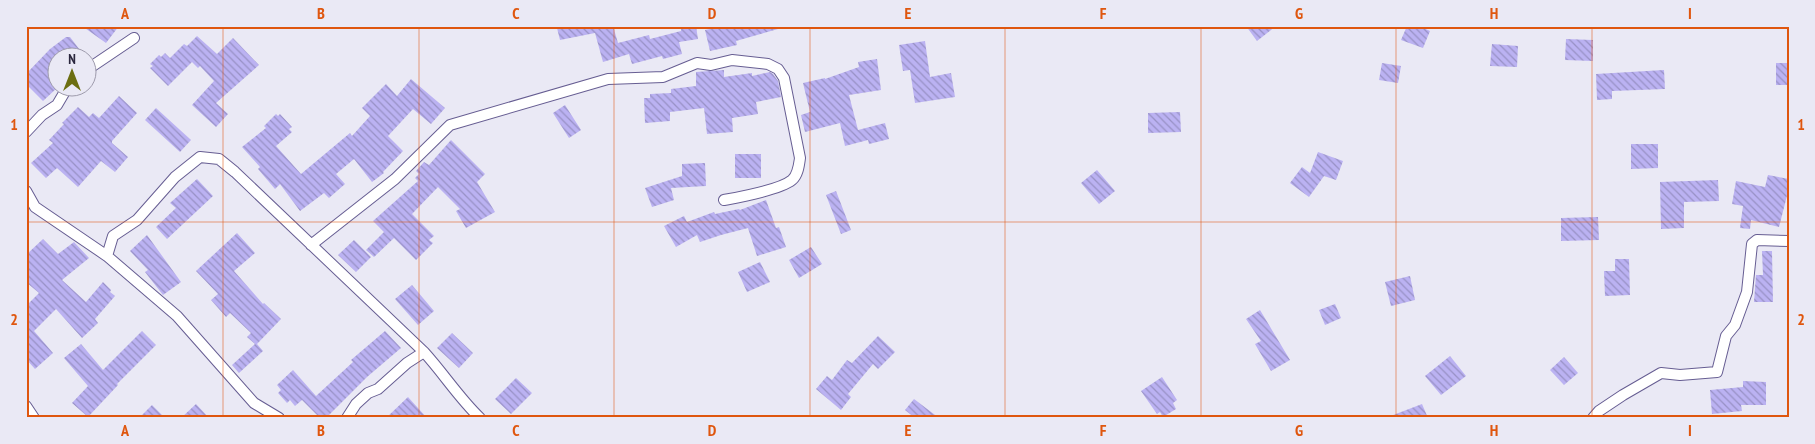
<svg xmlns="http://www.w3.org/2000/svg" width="1815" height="444" font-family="'PT Sans Narrow',sans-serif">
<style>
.building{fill:url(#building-back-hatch)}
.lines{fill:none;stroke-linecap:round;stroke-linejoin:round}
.street-casing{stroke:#665d92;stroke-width:12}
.street{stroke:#fff;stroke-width:10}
.grid{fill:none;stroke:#df560e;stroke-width:1;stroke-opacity:0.55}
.neatline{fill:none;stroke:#df560e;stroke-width:2}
.grid-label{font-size:16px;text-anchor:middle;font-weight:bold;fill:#df560e}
</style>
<defs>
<pattern id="building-back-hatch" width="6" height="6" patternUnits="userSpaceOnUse" patternTransform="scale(1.25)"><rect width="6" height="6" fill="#bbb2f2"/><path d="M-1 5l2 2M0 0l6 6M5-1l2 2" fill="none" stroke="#9891c5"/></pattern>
</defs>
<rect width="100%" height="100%" fill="#eae9f5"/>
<!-- building -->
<path class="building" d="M 82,26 L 119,26 L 106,43 Z
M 567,26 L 613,26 L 618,43 L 649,35 L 650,39 L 681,31 L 681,26 L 696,26 L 698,39 L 679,42 L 682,54 L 663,59 L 662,56 L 632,64 L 629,54 L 603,62 L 595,33 L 560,40 L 557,28 Z
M 725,26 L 778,26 L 778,29 L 736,41 L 737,45 L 710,51 L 705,30 Z
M 1246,26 L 1276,26 L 1257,41 Z
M 1407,26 L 1419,26 L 1430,31 L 1423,48 L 1401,40 Z
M 197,36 L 217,54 L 233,38 L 259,65 L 216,103 L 228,114 L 216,127 L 192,105 L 214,81 L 200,66 L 198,68 L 192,62 L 168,86 L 150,68 L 153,66 L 150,64 L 159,55 L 161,57 L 165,53 L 170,58 L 184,44 L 187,46 Z
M 66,37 L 70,37 L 86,58 L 58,58 L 58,87 L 43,101 L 26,84 L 26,74 L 50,49 Z
M 1566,39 L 1593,40 L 1593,61 L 1565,60 Z
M 925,41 L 930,77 L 951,73 L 955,97 L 915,103 L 910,70 L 903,71 L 899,45 Z
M 1492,44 L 1518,46 L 1517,67 L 1490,66 Z
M 877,59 L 881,90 L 849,95 L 858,130 L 885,123 L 889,139 L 869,144 L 868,140 L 845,146 L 840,123 L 805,132 L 801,115 L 810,112 L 803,83 L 825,78 L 825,79 L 859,67 L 858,62 Z
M 1382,63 L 1401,66 L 1398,83 L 1379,80 Z
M 1776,63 L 1789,63 L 1789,85 L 1776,85 Z
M 724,70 L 724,77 L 752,73 L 752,76 L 770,72 L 773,74 L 778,81 L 781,97 L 756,102 L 758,114 L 732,118 L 733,132 L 707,134 L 704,108 L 670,112 L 670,121 L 645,123 L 644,98 L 650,98 L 650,94 L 671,93 L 671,89 L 696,86 L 696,72 Z
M 1664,70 L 1665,89 L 1612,91 L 1612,99 L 1597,100 L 1596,74 Z
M 411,79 L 445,108 L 431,124 L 413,109 L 388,136 L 403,151 L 383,172 L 384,173 L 372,182 L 354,159 L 336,174 L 345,184 L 329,198 L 324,193 L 300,211 L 280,184 L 275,189 L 258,169 L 260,167 L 242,147 L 266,128 L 264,126 L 276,114 L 278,116 L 280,114 L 292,127 L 289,129 L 292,132 L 276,146 L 301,174 L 350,133 L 352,136 L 370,116 L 362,108 L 386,84 L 397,96 Z
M 119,96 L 137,113 L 112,141 L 112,143 L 128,157 L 115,172 L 101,161 L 78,187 L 57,168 L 46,178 L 31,163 L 53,143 L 49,140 L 64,124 L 62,123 L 78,107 L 89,117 L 93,113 L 99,118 Z
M 565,105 L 581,130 L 569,138 L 553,113 Z
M 156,108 L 191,140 L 180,152 L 145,120 Z
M 1180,112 L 1181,132 L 1148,133 L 1148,113 Z
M 451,140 L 485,174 L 477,182 L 495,212 L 466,228 L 456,211 L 460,209 L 438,187 L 412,214 L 434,236 L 429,240 L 433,243 L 416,260 L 394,238 L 374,257 L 366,250 L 384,232 L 373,221 L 418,181 L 415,178 L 419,174 L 416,171 L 424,162 L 429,165 Z
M 1631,144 L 1658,144 L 1658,168 L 1631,169 Z
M 1318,152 L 1343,161 L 1336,180 L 1324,176 L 1309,197 L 1290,183 L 1302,167 L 1310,173 Z
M 735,154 L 761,154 L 761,178 L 735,178 Z
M 705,163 L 706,186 L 671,188 L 674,200 L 652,207 L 645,188 L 682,176 L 682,164 Z
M 1097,170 L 1115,191 L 1099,204 L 1081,183 Z
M 1768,175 L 1789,179 L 1789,188 L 1779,227 L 1751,220 L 1750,229 L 1740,228 L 1743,206 L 1732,204 L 1736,181 L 1765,187 Z
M 197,179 L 213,196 L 167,239 L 156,227 L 176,208 L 170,203 Z
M 1718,180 L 1719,201 L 1684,202 L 1684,228 L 1661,229 L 1660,182 Z
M 836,191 L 851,230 L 841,234 L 826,195 Z
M 766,200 L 776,228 L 779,227 L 786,247 L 757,256 L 748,228 L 721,235 L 700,242 L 697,235 L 676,247 L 664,226 L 684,216 L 687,222 L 714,212 L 715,214 L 739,209 L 740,210 Z
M 1598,217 L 1599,240 L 1561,241 L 1561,218 Z
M 237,233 L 255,253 L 234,271 L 263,304 L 264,303 L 281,319 L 257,344 L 263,351 L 239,373 L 232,365 L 255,344 L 247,337 L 251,333 L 230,313 L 226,317 L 211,300 L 218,294 L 196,271 Z
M 147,235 L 181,282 L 163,295 L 145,272 L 148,270 L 130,251 Z
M 43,239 L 58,254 L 74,242 L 89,258 L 62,280 L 86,302 L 103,282 L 111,290 L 110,292 L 115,296 L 95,319 L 98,323 L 82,338 L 56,309 L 34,331 L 53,353 L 35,369 L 26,359 L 26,306 L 39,293 L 26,282 L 26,255 Z
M 354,240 L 371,257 L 356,272 L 338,255 Z
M 811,247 L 822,264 L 799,278 L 789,260 Z
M 1762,251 L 1772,251 L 1773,302 L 1754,302 L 1756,275 L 1763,275 Z
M 1615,259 L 1629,259 L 1630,295 L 1605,296 L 1604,271 L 1615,271 Z
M 760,262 L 770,282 L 747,292 L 738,272 Z
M 1410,276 L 1415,300 L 1391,306 L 1385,282 Z
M 412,285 L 434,311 L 418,325 L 395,299 Z
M 1335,304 L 1341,318 L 1325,325 L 1319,310 Z
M 1260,310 L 1290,360 L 1271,371 L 1255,344 L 1261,341 L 1246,319 Z
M 142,331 L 156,345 L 117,384 L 118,385 L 88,417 L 72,403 L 88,386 L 64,358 L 81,344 L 103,370 Z
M 385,331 L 401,348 L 367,377 L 326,418 L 320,418 L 302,400 L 295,406 L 290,400 L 287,403 L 278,393 L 281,390 L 277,385 L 293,370 L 316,396 L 353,362 L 351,360 Z
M 452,333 L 473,353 L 459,368 L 437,348 Z
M 878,336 L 895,352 L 878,369 L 873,364 L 848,394 L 851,397 L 841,410 L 816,389 L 827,376 L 832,380 L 847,360 L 852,363 Z
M 1450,356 L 1466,376 L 1441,395 L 1425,376 Z
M 1564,357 L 1578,373 L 1564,385 L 1550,370 Z
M 1162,377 L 1177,400 L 1173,403 L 1176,409 L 1163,417 L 1160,412 L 1157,414 L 1141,391 Z
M 516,378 L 532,393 L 511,414 L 495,399 Z
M 1743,381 L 1766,382 L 1766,405 L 1741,405 L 1742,411 L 1712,414 L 1710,390 L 1743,387 Z
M 408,397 L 427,418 L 386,418 Z
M 914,399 L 939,418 L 915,418 L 905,410 Z
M 196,404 L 209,418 L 181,418 Z
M 1422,404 L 1428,418 L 1389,418 L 1388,417 Z
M 152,405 L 165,418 L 139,418 Z"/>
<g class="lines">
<defs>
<path id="street" d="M 88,69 L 134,38
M 26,132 L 42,115 L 57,105 L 67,88
M 26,191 L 35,207 L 107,256 L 177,316 L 254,403 L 279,418
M 311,245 L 395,179 L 450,125 L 608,79 L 663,77 L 697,63 L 711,65 L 732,60 L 768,64 L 778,69 L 784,78 L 800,158 C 799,165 798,175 792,180 C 780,190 740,197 724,200
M 107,256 L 113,236 L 137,220 L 175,177 L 200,157 L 219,159 L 235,172 L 424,352 C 444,374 459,398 480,418
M 26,406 L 34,418
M 347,418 L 356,404 L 368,393 L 378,389 L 407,363 L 424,352
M 1593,418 L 1599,411 L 1623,395 L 1661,373 L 1680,375 L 1717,372 L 1726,336 L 1735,325 L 1747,292 L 1752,244 L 1757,240 L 1789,241"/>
</defs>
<!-- street casing -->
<use href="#street" class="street-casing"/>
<!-- street -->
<use href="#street" class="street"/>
</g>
<!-- grid -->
<path class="grid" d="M 223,26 L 223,418M 419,26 L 419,418M 614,26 L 614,418M 810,26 L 810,418M 1005,26 L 1005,418M 1201,26 L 1201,418M 1396,26 L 1396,418M 1592,26 L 1592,418M 26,222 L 1789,222"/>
<!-- border -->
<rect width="1815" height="444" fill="none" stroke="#eae9f5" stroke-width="55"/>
<!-- north arrow -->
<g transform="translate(72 72)"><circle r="24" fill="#eae9f5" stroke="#9e9bac"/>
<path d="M0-4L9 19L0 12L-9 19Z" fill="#6c6e11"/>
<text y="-8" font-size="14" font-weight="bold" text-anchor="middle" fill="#2b273e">N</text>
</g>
<rect x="28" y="28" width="1760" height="388" class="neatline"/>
<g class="grid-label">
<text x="125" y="19">A</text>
<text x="321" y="19">B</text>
<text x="516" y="19">C</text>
<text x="712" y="19">D</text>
<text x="908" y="19">E</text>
<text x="1103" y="19">F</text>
<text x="1299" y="19">G</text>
<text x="1494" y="19">H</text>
<text x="1690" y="19">I</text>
<text x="14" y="130">1</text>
<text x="1801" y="130">1</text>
<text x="14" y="325">2</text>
<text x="1801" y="325">2</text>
<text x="125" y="436">A</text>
<text x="321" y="436">B</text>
<text x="516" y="436">C</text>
<text x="712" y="436">D</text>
<text x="908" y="436">E</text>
<text x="1103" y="436">F</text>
<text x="1299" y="436">G</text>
<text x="1494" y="436">H</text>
<text x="1690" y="436">I</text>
</g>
</svg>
